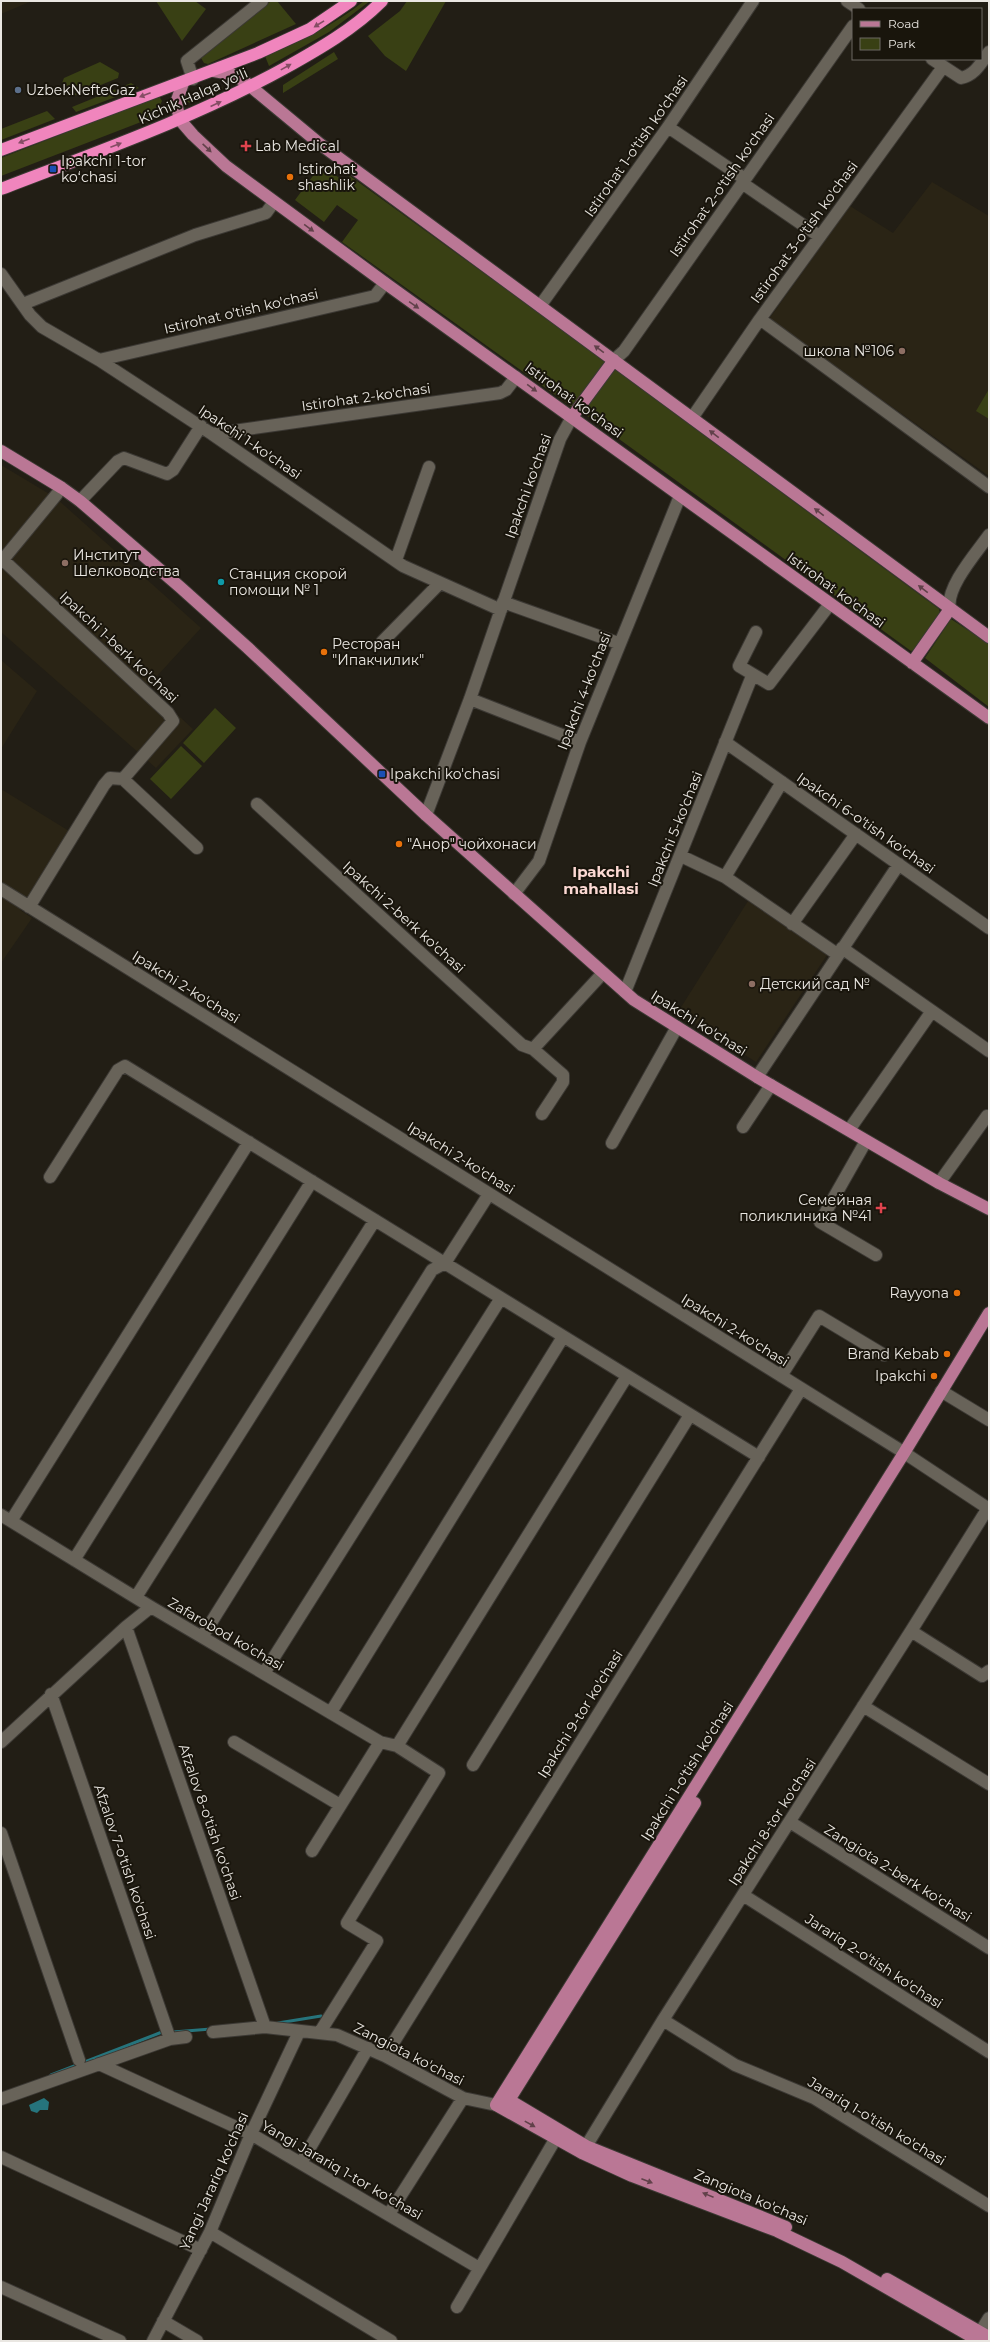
<svg xmlns="http://www.w3.org/2000/svg" width="990" height="2342" viewBox="0 0 990 2342" font-family="Montserrat,sans-serif">
	<style>
		.built { fill: #2a2415 }
		.green { fill: #394014 }
		.water { fill: #26747c }
		.lines { fill: none; stroke-linecap: round; stroke-linejoin: round }
		.stream { stroke: #26747c; stroke-width: 3 }
		.minor-casing { stroke: #3c3934; stroke-width: 14 }
		.major-casing { stroke: #3c3934; stroke-width: 14 }
		.highway-casing { stroke: #3c3934; stroke-width: 14 }
		.minor { stroke: #686359; stroke-width: 12 }
		.major { stroke: #ba7795; stroke-width: 12 }
		.highway { stroke: #f085bd; stroke-width: 12 }
		.oneway { fill: #844d64 }
		.oneway2 { fill: #61414a }
		.service-dot { fill: #5c6f8a; stroke: #19150c; stroke-width: 1.5 }
		.health-dot { fill: #e0444e; stroke: #19150c; stroke-width: 1.5 }
		.transit-dot { fill: #1a4fb4; stroke: #19150c; stroke-width: 1.5 }
		.food-dot { fill: #e8710a; stroke: #19150c; stroke-width: 1.5 }
		.education-dot { fill: #8d6e63; stroke: #19150c; stroke-width: 1.5 }
		.culture-dot { fill: #0f9aa8; stroke: #19150c; stroke-width: 1.5 }
		.labels { text-anchor: middle; dominant-baseline: central; stroke-width: 4; stroke-linejoin: round; paint-order: stroke }
		.poi-label { font-size: 14px; fill: #eae7e2; stroke: #19150c; text-anchor: start }
		.street-label { font-size: 14px; fill: #eae7e2; stroke: #19150c }
		.neighbourhood-label { font-size: 15px; font-weight: bold; fill: #fcd9d3; stroke: #19150c }
	</style>
	<rect width="100%" height="100%" fill="#221e15"/>
	<path class="built" d="M1 1H32L1 14Z
		M932 182 989 216V476L769 319 850 206 893 233Z
		M1 465 56 498 201 628 147 687 193 729 156 768 1 632Z
		M1 660 37 691 1 749Z
		M1 789 69 831 20 910 32 918 1 963Z
		M748 901 827 955 756 1062 678 1012Z"/>
	<path class="green" d="M156 1H195L206 9 182 41Z
		M271 1H277L296 24 208 64 204 63 201 58 203 54Z
		M364 1H370L329 32 269 66 265 56C300 42 334 25 364 1Z
		M407 1H446L406 71 385 56 368 36 400 11Z
		M334 52 338 59 283 93V85Z
		M100 62 119 73 118 78 71 97 66 94 62 83 64 78Z
		M131 83 139 88 76 112 72 107Z
		M215 84 223 88 190 103 186 101 187 95Z
		M159 96 162 101 154 117 1 176V158Z
		M47 111 55 119 1 140V129Z
		M321 165 345 182 350 176 605 361 606 363 572 407 342 242 358 220 337 205 324 222 295 200Z
		M613 370H616L939 609 940 614 915 650 911 651 586 415V408Z
		M989 389V419L976 411Z
		M951 619 989 644V707L925 658Z
		M215 708 236 728 204 763 183 743Z
		M181 746 202 766 171 799 150 779Z"/>
	<path class="water" d="M44 2098 49 2102 48 2110H40L37 2113 31 2111 29 2105Z"/>
	<g class="lines">
		<path class="stream" d="M278 2023 321 2016
			M173 2032 211 2029
			M51 2075 162 2032"/>
		<defs>
			<path id="minor" d="M847 1 859 9
				M932 59 961 78C975 75 981 63 989 52
				M193 79 187 61 262 1
				M668 127 745 179
				M742 183 819 236
				M1 274 30 315 42 327 99 360 212 434 403 566 501 610
				M23 304 195 235 266 213 274 202
				M540 306 668 127 753 1
				M760 319 989 487
				M99 360 375 296 385 283
				M614 360 624 351 853 26
				M692 418 760 319 943 67
				M212 434 500 393 506 390 516 377
				M80 501 118 461 124 458 167 474 173 470 201 426
				M3 560 168 713 173 721 123 779 110 778 104 785 29 907
				M396 560 429 467
				M1 562 57 494
				M503 602 618 643
				M950 609C945 588 977 552 989 535
				M756 632 739 666 769 684 830 604
				M382 642 439 584
				M470 699 580 742
				M725 742 989 928
				M123 779 197 848
				M257 804 522 1045 533 1049 563 1075V1082L542 1114
				M426 815 470 699 560 439 572 417
				M681 856 725 877 837 954
				M725 877 782 782
				M1 889 900 1450 989 1509
				M514 894 539 861 580 742 680 496
				M792 924 856 834
				M842 948 989 1051
				M625 992 752 676
				M533 1049 603 973
				M757 1077 899 864
				M743 1127 771 1085
				M849 1130 932 1011
				M866 1141 820 1222 876 1255
				M612 1143 677 1027
				M50 1177 118 1070 125 1066 759 1457
				M939 1183 987 1116
				M781 1376 819 1316 884 1355
				M941 1391 989 1420
				M1 1515 151 1607 380 1742 397 1746 439 1773 347 1923 377 1941 320 2032
				M11 1521 249 1142
				M74 1560 312 1181
				M136 1597 375 1220
				M126 1627 265 2027
				M911 1631 982 1676 989 1671
				M202 1637 432 1270 445 1263 489 1194
				M264 1673 501 1298
				M51 1694 170 2039
				M863 1706 989 1784
				M331 1712 563 1337
				M1 1742 126 1627 151 1607
				M234 1742 340 1805
				M397 1746 627 1376
				M473 1765 690 1415
				M790 1822 989 1948
				M1 1833 79 2060
				M312 1851 380 1742
				M743 1895 989 2052
				M663 2020 735 2065 814 2098 989 2206
				M213 2032 265 2027 337 2035 385 2056 463 2098 496 2105 506 2101
				M385 2056 801 1389
				M99 2064 251 2134 479 2268
				M1 2099 170 2039 186 2037
				M582 2153 663 2020 911 1631 988 1508
				M1 2157 201 2250
				M301 2163 368 2048
				M389 2214 463 2098
				M210 2232 391 2341
				M1 2287 120 2341
				M457 2307 556 2138
				M163 2321 197 2341
				M976 2339 989 2318
				M153 2341 210 2232 251 2134 299 2032"/>
			<path id="major" d="M214 71 231 74 244 81 320 144 989 637
				M183 83 176 103 180 120 193 135 226 166 385 283 989 718
				M572 417 614 360
				M1 451 62 488 80 501 180 587 248 648 426 815 634 1000 757 1077 939 1183 989 1209
				M912 663 950 609
				M695 1803 509 2100 586 2146 786 2227
				M887 2279 989 2337
				M979 2341 842 2262 777 2231 632 2176 582 2153 496 2105 904 1453 989 1313"/>
			<path id="highway" d="M1 150 258 53 310 29 351 1
				M1 189C97 152 194 118 285 68 319 49 354 29 382 1"/>
		</defs>
		<use href="#minor" class="minor-casing"/>
		<use href="#major" class="major-casing"/>
		<use href="#highway" class="highway-casing"/>
		<use href="#minor" class="minor"/>
		<use href="#major" class="major"/>
		<use href="#highway" class="highway"/>
	</g>
	<defs><path id="oneway-solid" d="M-6-.8H1V-3.2L6.5 0L1 3.2V.8H-6Z"/></defs>
	<g class="oneway">
		<use href="#oneway-solid" transform="translate(319 24) rotate(148)"/>
		<use href="#oneway-solid" transform="translate(286 67) rotate(-29)"/>
		<use href="#oneway-solid" transform="translate(145 95) rotate(159)"/>
		<use href="#oneway-solid" transform="translate(216 104) rotate(-25)"/>
		<use href="#oneway-solid" transform="translate(24 141) rotate(159)"/>
		<use href="#oneway-solid" transform="translate(116 145) rotate(-21)"/>
	</g>
	<g class="oneway2">
		<use href="#oneway-solid" transform="translate(207 148) rotate(43)"/>
		<use href="#oneway-solid" transform="translate(309 228) rotate(36)"/>
		<use href="#oneway-solid" transform="translate(414 305) rotate(35)"/>
		<use href="#oneway-solid" transform="translate(599 349) rotate(-144)"/>
		<use href="#oneway-solid" transform="translate(532 388) rotate(36)"/>
		<use href="#oneway-solid" transform="translate(714 434) rotate(-143)"/>
		<use href="#oneway-solid" transform="translate(819 512) rotate(-143)"/>
		<use href="#oneway-solid" transform="translate(923 589) rotate(-143)"/>
		<use href="#oneway-solid" transform="translate(530 2124) rotate(29)"/>
		<use href="#oneway-solid" transform="translate(647 2181) rotate(21)"/>
		<use href="#oneway-solid" transform="translate(708 2195) rotate(-158)"/>
	</g>
	<circle class="service-dot" cx="18" cy="90" r="4"/>
	<g class="health-dot">
		<path d="M244 140h4v4h4v4h-4v4h-4v-4h-4v-4h4z"/>
		<path d="M879 1202h4v4h4v4h-4v4h-4v-4h-4v-4h4z"/>
	</g>
	<g class="transit-dot">
		<rect x="49" y="165" width="8" height="8" rx="2"/>
		<rect x="378" y="770" width="8" height="8" rx="2"/>
	</g>
	<g class="food-dot">
		<circle cx="290" cy="177" r="4"/>
		<circle cx="324" cy="652" r="4"/>
		<circle cx="399" cy="844" r="4"/>
		<circle cx="957" cy="1293" r="4"/>
		<circle cx="947" cy="1354" r="4"/>
		<circle cx="934" cy="1376" r="4"/>
	</g>
	<g class="education-dot">
		<circle cx="902" cy="351" r="4"/>
		<circle cx="65" cy="563" r="4"/>
		<circle cx="752" cy="984" r="4"/>
	</g>
	<circle class="culture-dot" cx="221" cy="582" r="4"/>
	<g class="labels">
		<g class="poi-label">
			<text x="26" y="90">UzbekNefteGaz</text>
			<text x="255" y="146">Lab Medical</text>
			<text x="61" y="161">Ipakchi 1-tor<tspan x="61" dy="16">koʻchasi</tspan></text>
			<text x="298" y="169">Istirohat<tspan x="298" dy="16">shashlik</tspan></text>
			<text x="894" y="351" text-anchor="end">школа №106</text>
			<text x="73" y="555">Институт<tspan x="73" dy="16">Шелководства</tspan></text>
			<text x="229" y="574">Станция скорой<tspan x="229" dy="16">помощи № 1</tspan></text>
			<text x="332" y="644">Ресторан<tspan x="332" dy="16">"Ипакчилик"</tspan></text>
			<text x="390" y="774">Ipakchi ko'chasi</text>
			<text x="407" y="844">"Анор" чойхонаси</text>
			<text x="760" y="984">Детский сад №</text>
			<text x="872" y="1200" text-anchor="end">Семейная<tspan x="872" dy="16">поликлиника №41</tspan></text>
			<text x="949" y="1293" text-anchor="end">Rayyona</text>
			<text x="939" y="1354" text-anchor="end">Brand Kebab</text>
			<text x="926" y="1376" text-anchor="end">Ipakchi</text>
		</g>
		<g class="street-label">
			<text transform="translate(193 96) rotate(-24)">Kichik Halqa yo'li</text>
			<text transform="translate(636 146) rotate(-55)">Istirohat 1-o'tish ko'chasi</text>
			<text transform="translate(722 185) rotate(-55)">Istirohat 2-o'tish ko'chasi</text>
			<text transform="translate(804 232) rotate(-54)">Istirohat 3-o'tish ko'chasi</text>
			<text transform="translate(241 311) rotate(-13)">Istirohat o'tish ko'chasi</text>
			<text transform="translate(366 397) rotate(-8)">Istirohat 2-ko'chasi</text>
			<text transform="translate(574 400) rotate(36)">Istirohat ko'chasi</text>
			<text transform="translate(250 442) rotate(34)">Ipakchi 1-ko'chasi</text>
			<text transform="translate(528 486) rotate(-70)">Ipakchi ko'chasi</text>
			<text transform="translate(836 590) rotate(36)">Istirohat ko'chasi</text>
			<text transform="translate(119 647) rotate(43)">Ipakchi 1-berk ko'chasi</text>
			<text transform="translate(584 691) rotate(-69)">Ipakchi 4-ko'chasi</text>
			<text transform="translate(866 823) rotate(35)">Ipakchi 6-o'tish ko'chasi</text>
			<text transform="translate(675 829) rotate(-68)">Ipakchi 5-ko'chasi</text>
			<text transform="translate(404 917) rotate(42)">Ipakchi 2-berk ko'chasi</text>
			<text transform="translate(186 987) rotate(32)">Ipakchi 2-ko'chasi</text>
			<text transform="translate(699 1023) rotate(32)">Ipakchi ko'chasi</text>
			<text transform="translate(461 1158) rotate(32)">Ipakchi 2-ko'chasi</text>
			<text transform="translate(735 1330) rotate(32)">Ipakchi 2-ko'chasi</text>
			<text transform="translate(226 1634) rotate(30)">Zafarobod ko'chasi</text>
			<text transform="translate(580 1714) rotate(-58)">Ipakchi 9-tor ko'chasi</text>
			<text transform="translate(687 1771) rotate(-58)">Ipakchi 1-o'tish ko'chasi</text>
			<text transform="translate(210 1822) rotate(71)">Afzalov 8-o'tish ko'chasi</text>
			<text transform="translate(772 1822) rotate(-57)">Ipakchi 8-tor ko'chasi</text>
			<text transform="translate(125 1862) rotate(71)">Afzalov 7-o'tish ko'chasi</text>
			<text transform="translate(898 1873) rotate(32)">Zangiota 2-berk ko'chasi</text>
			<text transform="translate(874 1961) rotate(33)">Jarariq 2-o'tish ko'chasi</text>
			<text transform="translate(409 2054) rotate(27)">Zangiota ko'chasi</text>
			<text transform="translate(877 2121) rotate(31)">Jarariq 1-o'tish ko'chasi</text>
			<text transform="translate(342 2170) rotate(30)">Yangi Jarariq 1-tor ko'chasi</text>
			<text transform="translate(214 2181) rotate(-66)">Yangi Jarariq ko'chasi</text>
			<text transform="translate(751 2197) rotate(23)">Zangiota ko'chasi</text>
		</g>
		<g class="neighbourhood-label">
			<text x="601" y="871">Ipakchi<tspan x="601" dy="17">mahallasi</tspan></text>
		</g>
	</g>
	<rect width="990" height="2342" fill="none" stroke="#eae7e2" stroke-width="4"/>
	<rect x="852" y="8" width="130" height="52" fill="#19150c" stroke="#6d6962"/>
	<rect x="860" y="21" width="20" height="6" fill="#ba7795" stroke="#6d6962"/>
	<text x="888" y="28" font-size="12" fill="#eae7e2">Road</text>
	<rect x="860" y="38" width="20" height="12" fill="#394014" stroke="#6d6962"/>
	<text x="888" y="48" font-size="12" fill="#eae7e2">Park</text>
</svg>
